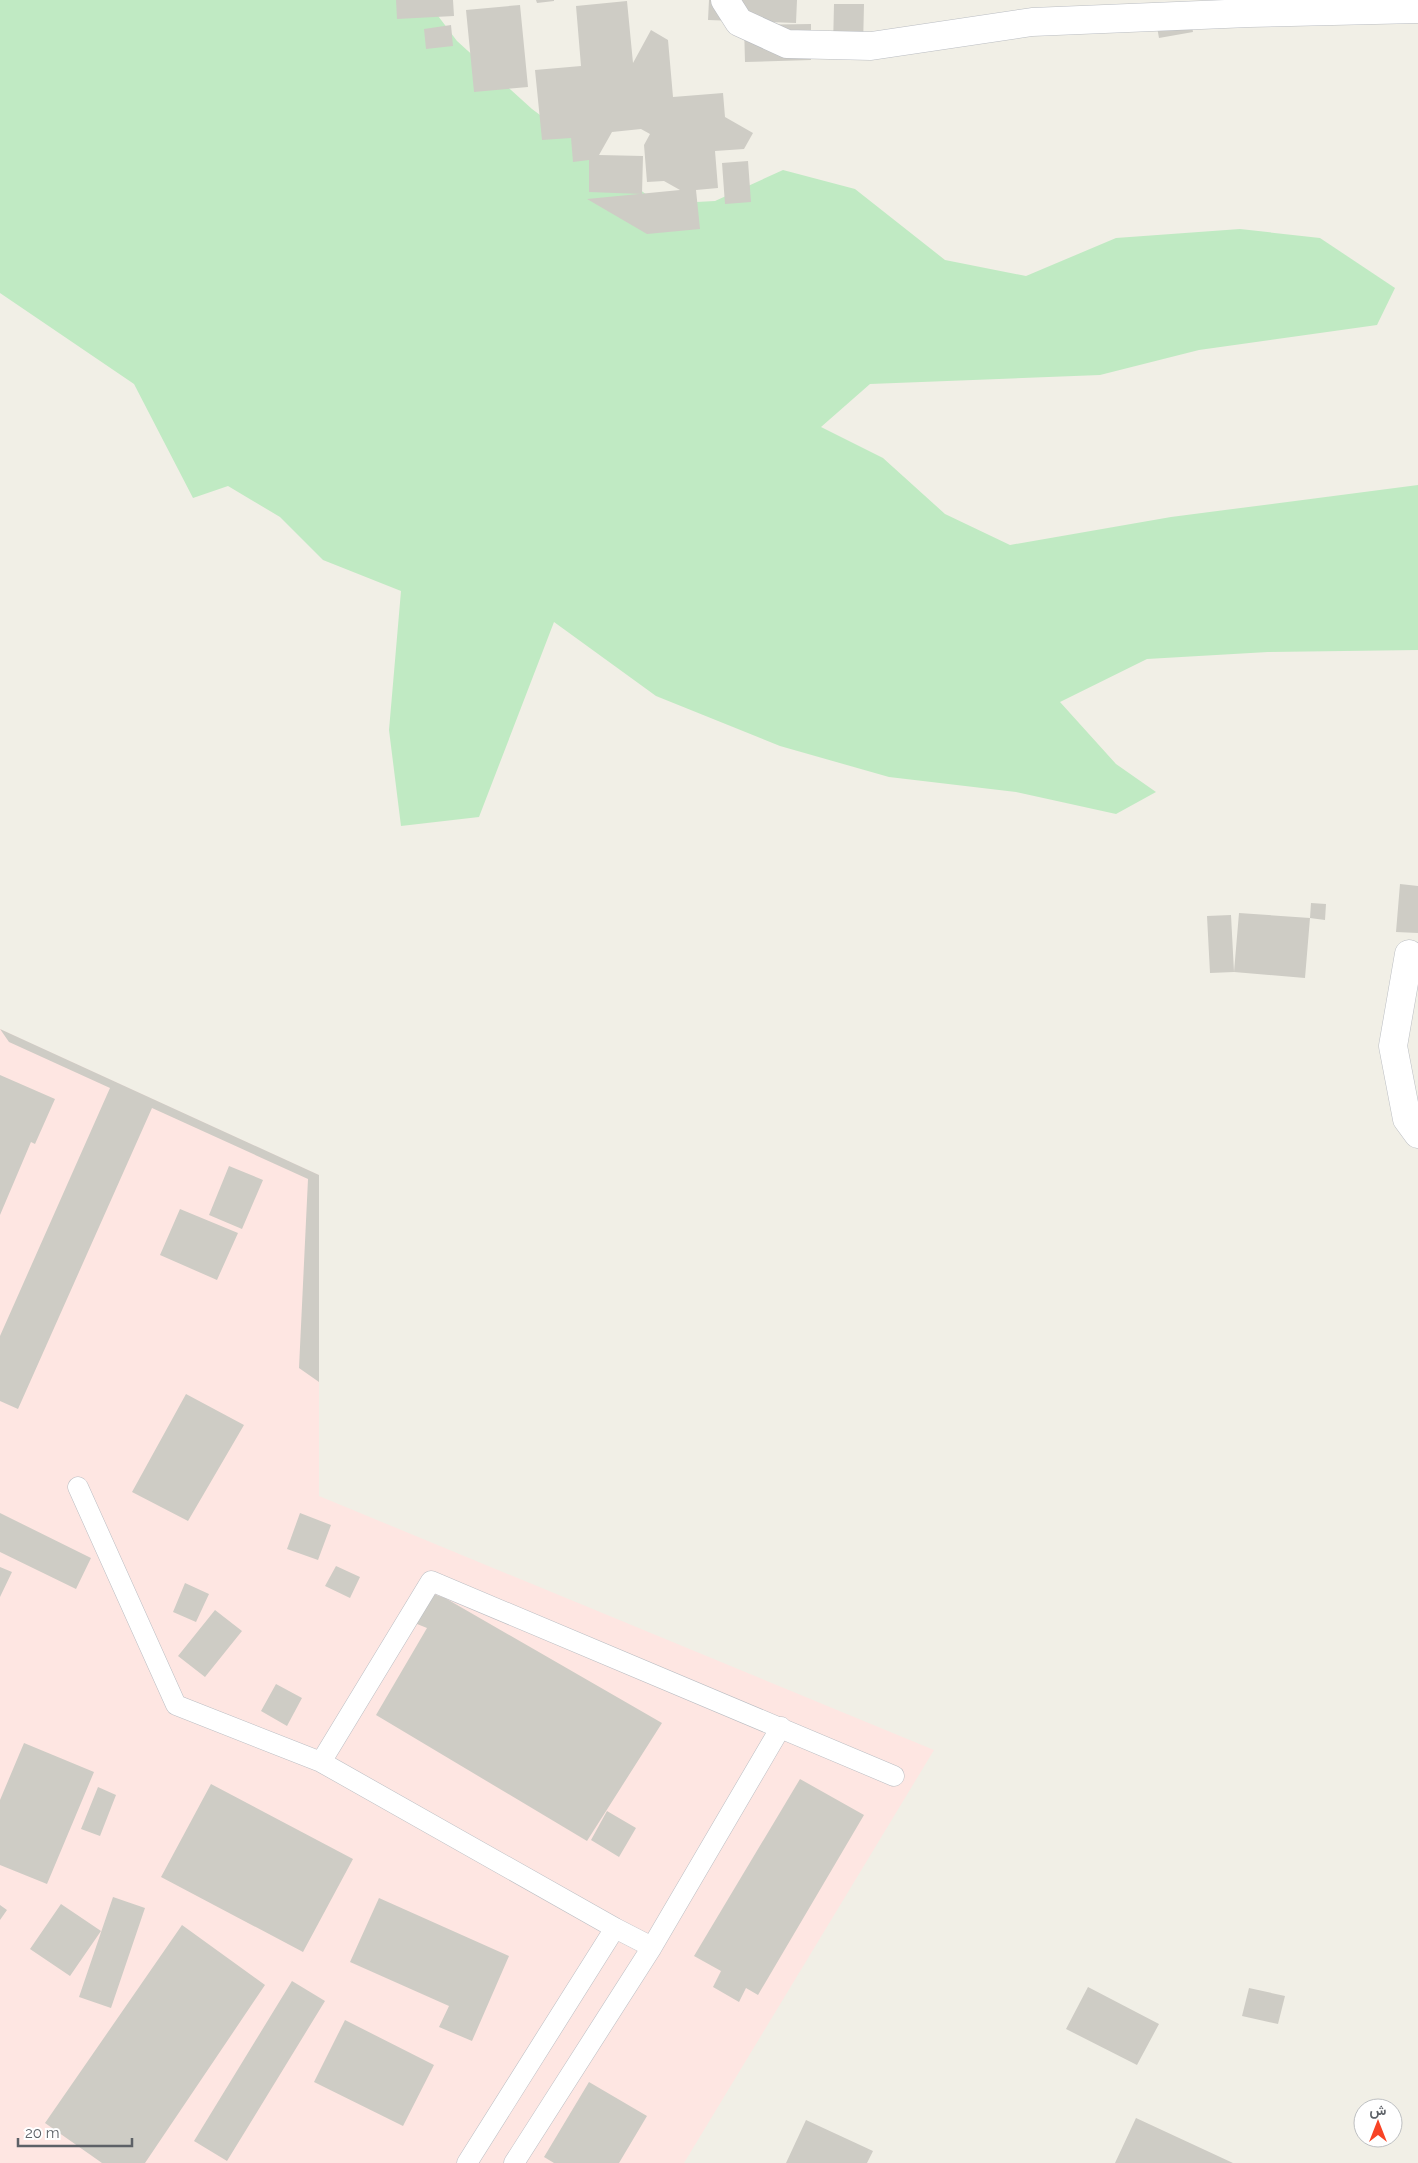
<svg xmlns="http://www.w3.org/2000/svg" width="1418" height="2163" viewBox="0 0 1418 2163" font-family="Raleway,Vazirmatn,sans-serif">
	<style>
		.medical { fill: #fee6e2 }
		.green { fill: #c0eac3 }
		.building { fill: #ceccc5 }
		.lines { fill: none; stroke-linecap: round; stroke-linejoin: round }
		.lane-casing { stroke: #babdc2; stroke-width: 21 }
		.street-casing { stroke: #babdc2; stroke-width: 29 }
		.lane { stroke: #fff; stroke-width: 20 }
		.street { stroke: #fff; stroke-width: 28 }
	</style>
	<rect width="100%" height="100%" fill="#f1efe6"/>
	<path class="medical" d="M0 1029 319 1175V1496L934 1750 684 2163H0Z"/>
	<path class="green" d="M0 0H426L457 41 532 109 659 204 715 201 783 170 855 189 945 260 1026 276 1116 238 1240 229 1320 238 1395 288 1377 325 1199 350 1100 375 870 384 821 427 883 458 945 514 1010 545 1171 517 1418 485V650L1268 652 1147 659 1060 702 1116 764 1156 792 1116 814 1016 792 889 777 780 746 656 696 554 622 479 817 401 826 389 730 401 591 323 560 280 517 228 486 193 498 134 384 0 293Z"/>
	<path class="building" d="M396 0H453L454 16 397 19Z
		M536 0H554V1L537 3Z
		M709 0H797L796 23 708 20Z
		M627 1 633 63 651 30 668 40 673 97 723 93 725 117 753 133 744 149 715 151 718 188 696 190 700 229 647 234 587 199 680 190 664 181 647 182 644 145 650 134 641 129 612 132 599 155 643 156 642 194 589 192V160L573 162 571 138 542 140 535 70 581 66 576 6Z
		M1188 3 1193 32 1159 38 1154 10Z
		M834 4H864L863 47H833Z
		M520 5 528 87 474 92 466 10Z
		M811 24V60L745 62 744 25Z
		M451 25 453 46 426 49 424 29Z
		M748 161 751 202 725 204 722 163Z
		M1400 884 1418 886V933L1396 932Z
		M1311 903 1326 904 1325 920 1310 918Z
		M1239 913 1310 918 1305 978 1234 972Z
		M1231 915 1234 972 1210 973 1207 916Z
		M0 1029 319 1175V1382L299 1368 308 1179 152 1108 18 1409 0 1401V1336L110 1088 9 1042Z
		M0 1075 55 1099 35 1144 31 1142 0 1215Z
		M229 1166 263 1180 242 1229 209 1215Z
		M180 1209 238 1233 217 1280 160 1255Z
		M186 1394 244 1425 188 1521 132 1492Z
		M0 1513 91 1558 76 1589 0 1552Z
		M300 1513 331 1525 318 1560 287 1549Z
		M336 1566 360 1577 350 1598 325 1586Z
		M0 1567 12 1572 0 1597Z
		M185 1583 209 1594 196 1622 173 1612Z
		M419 1589 445 1598 662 1723 587 1841 376 1715 427 1628 407 1620Z
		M215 1610 242 1631 205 1677 178 1656Z
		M276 1684 302 1698 287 1726 261 1711Z
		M24 1743 94 1772 47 1884 0 1865V1800Z
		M800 1779 864 1815 758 1995 746 1988 739 2002 713 1987 721 1971 694 1956Z
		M211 1784 353 1859 303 1952 161 1877Z
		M98 1787 116 1795 100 1836 81 1829Z
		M607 1811 636 1828 619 1857 591 1840Z
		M113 1897 145 1908 111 2008 79 1997Z
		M379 1898 509 1956 472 2041 439 2027 449 2006 350 1962Z
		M61 1904 101 1931 70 1976 30 1949Z
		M0 1905 7 1910 0 1920Z
		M182 1925 265 1985 145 2163H102L45 2123Z
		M292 1981 325 2001 227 2161 194 2141Z
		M1088 1987 1159 2024 1137 2065 1066 2029Z
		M1249 1988 1285 1996 1278 2024 1242 2016Z
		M345 2020 434 2065 403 2126 314 2082Z
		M589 2082 647 2116 619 2163H554L544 2157Z
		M1136 2118 1233 2163H1115Z
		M806 2120 873 2151 867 2163H786Z"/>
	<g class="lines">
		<defs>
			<path id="lane" d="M78 1487 176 1705 321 1762 615 1928 652 1947
				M321 1762 431 1581 894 1776
				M467 2163 615 1928
				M514 2163 652 1947 781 1727"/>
			<path id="street" d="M725 0 739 22 787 44 871 46 1032 22 1249 13 1418 9
				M1409 954 1393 1046 1407 1119 1418 1134"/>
		</defs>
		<use href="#lane" class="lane-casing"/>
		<use href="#street" class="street-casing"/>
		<use href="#lane" class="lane"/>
		<use href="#street" class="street"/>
	</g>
	<g transform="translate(1378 2123)"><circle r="24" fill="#ffffff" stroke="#bec0c2"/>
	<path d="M0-4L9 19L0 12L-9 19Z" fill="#f84325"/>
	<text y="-8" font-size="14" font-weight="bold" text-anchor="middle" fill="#5d6167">ش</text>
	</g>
	<path d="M18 2138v8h114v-8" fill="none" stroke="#5d6167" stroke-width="2.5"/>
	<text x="25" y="2138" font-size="15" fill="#5d6167" stroke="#ffffff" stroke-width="4" paint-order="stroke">20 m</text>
</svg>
